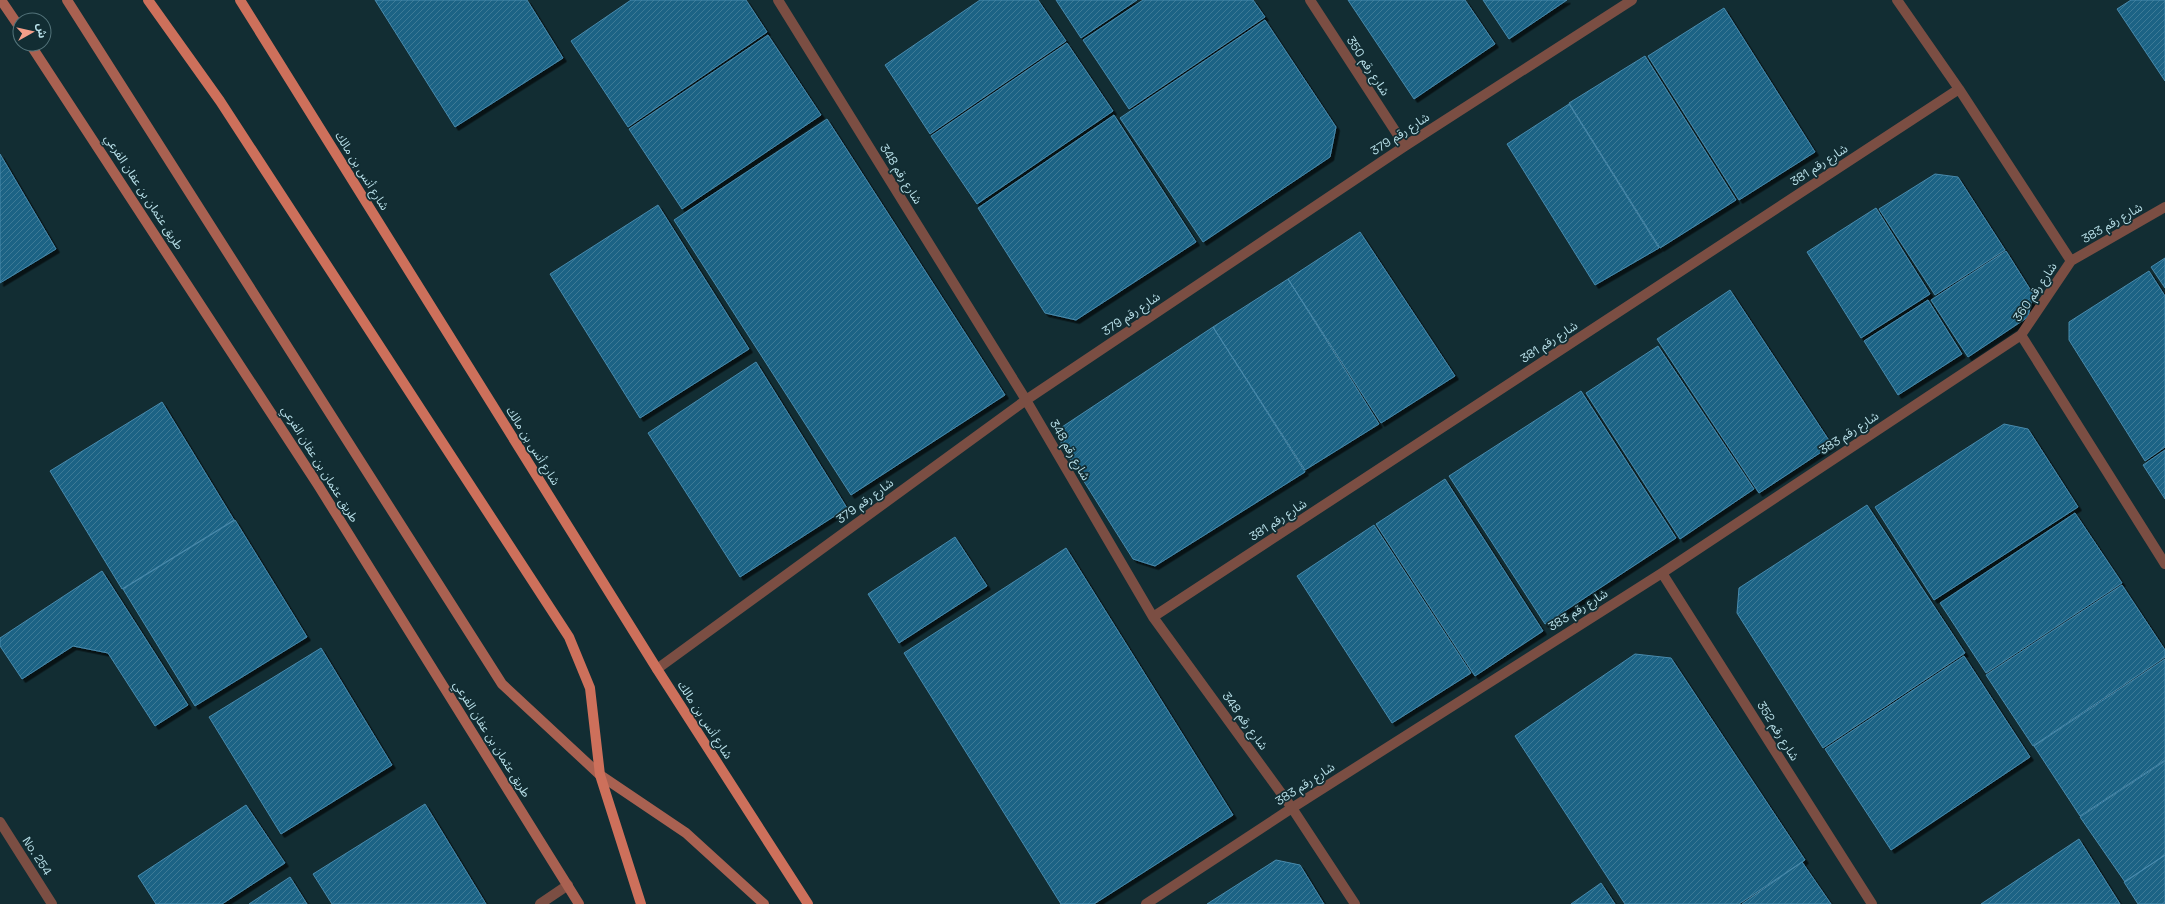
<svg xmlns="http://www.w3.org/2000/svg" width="2165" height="904" viewBox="0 0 2165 904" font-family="'Space Grotesk','Noto Sans Arabic',sans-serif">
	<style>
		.building { fill: url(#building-hatch); stroke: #488aad; filter: url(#shadow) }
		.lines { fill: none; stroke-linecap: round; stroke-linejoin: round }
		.street { stroke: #7b4e43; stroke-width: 10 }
		.secondary { stroke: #a96151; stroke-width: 10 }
		.primary { stroke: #cd705b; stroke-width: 10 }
		.labels { text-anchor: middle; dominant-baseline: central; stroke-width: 3.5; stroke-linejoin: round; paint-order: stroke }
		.street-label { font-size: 12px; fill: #b7dee7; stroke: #122d33 }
	</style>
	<defs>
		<pattern id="building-hatch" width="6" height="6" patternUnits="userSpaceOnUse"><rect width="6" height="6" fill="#1e6485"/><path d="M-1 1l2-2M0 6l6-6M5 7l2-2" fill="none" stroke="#3c7a96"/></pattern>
		<filter id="shadow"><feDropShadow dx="3.5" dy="3.5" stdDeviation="0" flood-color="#0009"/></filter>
	</defs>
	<rect width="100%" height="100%" fill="#122d33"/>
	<path class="building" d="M375 0H527L563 58 455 127Z
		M631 0H746L767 32 628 127 571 41Z
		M980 0H1038L1066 41 930 134 885 65Z
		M1056 0H1137L1081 38Z
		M1143 0H1253L1265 17 1129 109 1083 40Z
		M1348 0H1465L1495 44 1414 99Z
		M1483 0H1567L1509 39Z
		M2131 0H2165V81L2117 9Z
		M1724 8 1815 152 1739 200 1648 56Z
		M1265 20 1336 127 1330 157 1203 242 1120 118Z
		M768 35 821 115 682 209 629 129Z
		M1067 43 1113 111 977 204 931 136Z
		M1645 56 1736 200 1660 248 1569 103Z
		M1569 104 1659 248 1595 285 1507 144Z
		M1114 115 1196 242 1076 320 1045 313 978 208Z
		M827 119 1005 395 851 495 674 220Z
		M0 154 56 249 0 283Z
		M1935 174 1958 177 2005 250 1935 295 1879 209Z
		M658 205 749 349 640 418 550 274Z
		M1876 208 1930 294 1861 338 1807 252Z
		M1360 232 1455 376 1381 423 1288 279Z
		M2006 251 2033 294 2028 317 1968 357 1931 300Z
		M2165 258V288L2151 267Z
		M2149 271 2165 296V447L2145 461 2069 340V322Z
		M1288 279 1379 424 1305 470 1213 327Z
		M1730 290 1832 445 1759 493 1657 339Z
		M1928 300 1962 354 1898 395 1864 341Z
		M1213 327 1305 472 1155 566 1133 559 1061 445 1062 427Z
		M1658 346 1754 489 1680 539 1586 393Z
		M756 362 847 508 740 577 648 433Z
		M1581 391 1676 538 1545 624 1449 476Z
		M162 402 234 520 122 589 50 471Z
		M2004 424 2028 429 2078 507 1934 600 1875 507Z
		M2165 450V499L2143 465Z
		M1445 479 1543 631 1475 676 1376 524Z
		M1867 505 1965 653 1823 748 1737 613 1739 588Z
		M2075 513 2122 583 1986 673 1940 603Z
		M235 520 307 637 195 706 123 589Z
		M1374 525 1471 673 1392 723 1297 576Z
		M955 537 987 586 899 643 868 594Z
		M1066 548 1233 815 1094 904H1061L904 653Z
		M102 571 188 705 155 726 108 653 73 646 22 679 0 646V638Z
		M2122 585 2165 650V657L2033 746 1986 675Z
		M321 648 392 765 281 834 209 717Z
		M1635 654 1671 658 1805 860 1739 904H1625L1515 736Z
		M1964 656 2030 757 1891 850 1825 749Z
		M2165 659V760L2080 816 2034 746Z
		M2165 761V855L2125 882 2080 817Z
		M425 804 486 904H332L313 874Z
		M246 805 285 863 222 904H156L138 876Z
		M2079 839 2120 904H1981Z
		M2165 855V904H2138L2124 882Z
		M1276 860 1300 865 1324 904H1207Z
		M1802 862 1831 904H1742Z
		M290 877 307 904H249Z
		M1601 883 1615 904H1571Z"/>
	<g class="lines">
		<path class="street" d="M778 0 1026 400 1153 617 1292 808 1355 904
			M1310 0 1405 146
			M1897 0 1959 89 2071 261
			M2021 335 2165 564
			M1662 573 1872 904
			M1153 617 1959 89
			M657 669 1026 400 1405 146 1632 0
			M0 822 52 904
			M540 904 568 885
			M1146 904 1292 808 1662 573 2021 335 2071 261 2165 207"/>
		<path class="secondary" d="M1 0 20 28
			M67 0 502 684 600 775 686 833 764 904
			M30 44 318 485 579 904"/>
		<path class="primary" d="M148 0 220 101 569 637 590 688 600 775 641 904
			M240 0 657 669 808 904"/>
	</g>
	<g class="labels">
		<g class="street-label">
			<text transform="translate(1368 66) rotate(57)">شارع رقم 350</text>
			<text transform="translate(1400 134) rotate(-33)">شارع رقم 379</text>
			<text transform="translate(1819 165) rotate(-33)">شارع رقم 381</text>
			<text transform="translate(362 171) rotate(58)">شارع أنس بن مالك</text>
			<text transform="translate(901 174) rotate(58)">شارع رقم 348</text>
			<text transform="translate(144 192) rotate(57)">طريق عثمان بن عفان الفرعي</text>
			<text transform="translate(2112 223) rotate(-30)">شارع رقم 383</text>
			<text transform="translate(2035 292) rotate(-56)">شارع رقم 360</text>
			<text transform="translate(1131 314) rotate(-34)">شارع رقم 379</text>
			<text transform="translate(1549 342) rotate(-33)">شارع رقم 381</text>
			<text transform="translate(1849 433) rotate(-33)">شارع رقم 383</text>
			<text transform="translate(533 446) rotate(58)">شارع أنس بن مالك</text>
			<text transform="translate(1070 450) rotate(60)">شارع رقم 348</text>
			<text transform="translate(320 464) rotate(58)">طريق عثمان بن عفان الفرعي</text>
			<text transform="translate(865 501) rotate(-36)">شارع رقم 379</text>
			<text transform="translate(1278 520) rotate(-33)">شارع رقم 381</text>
			<text transform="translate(1578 610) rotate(-32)">شارع رقم 383</text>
			<text transform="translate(705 720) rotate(57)">شارع أنس بن مالك</text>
			<text transform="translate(1245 721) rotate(54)">شارع رقم 348</text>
			<text transform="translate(1778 731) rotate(58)">شارع رقم 352</text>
			<text transform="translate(492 739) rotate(58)">طريق عثمان بن عفان الفرعي</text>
			<text transform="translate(1305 784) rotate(-33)">شارع رقم 383</text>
			<text transform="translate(37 856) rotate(57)">No. 254</text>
		</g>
	</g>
	<g transform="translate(32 32) rotate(82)"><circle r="19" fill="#122d33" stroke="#54747b"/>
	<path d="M0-3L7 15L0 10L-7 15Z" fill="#f49e89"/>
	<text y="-6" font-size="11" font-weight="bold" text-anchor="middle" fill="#b7dee7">ش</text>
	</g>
</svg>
